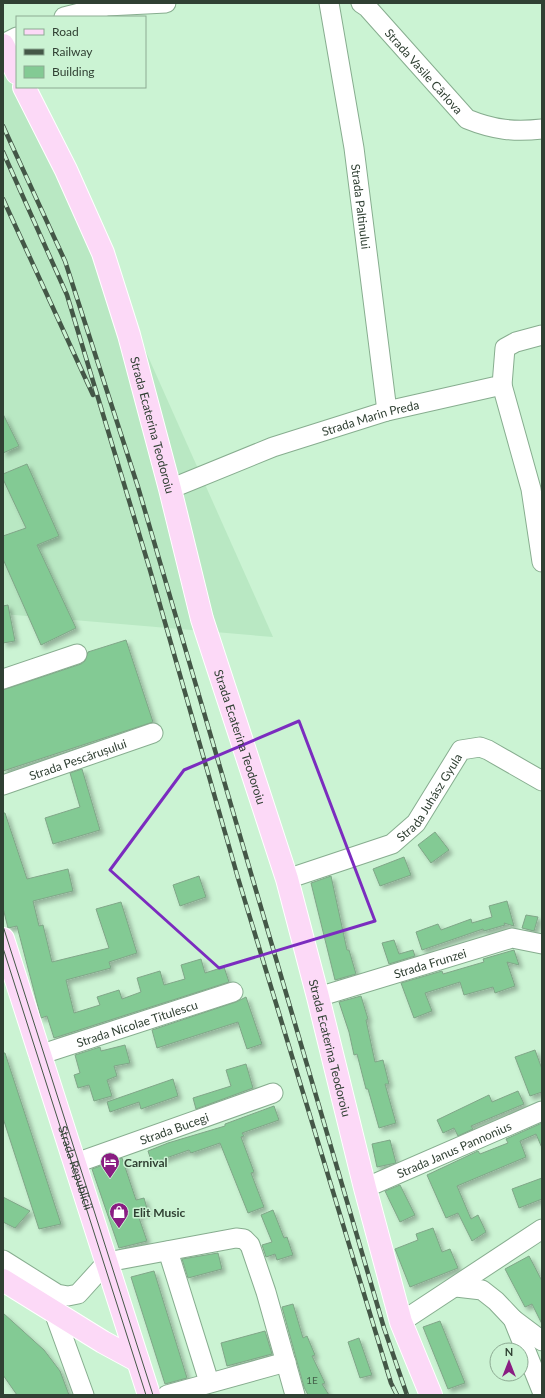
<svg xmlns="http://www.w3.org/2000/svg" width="545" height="1398" viewBox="0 0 545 1398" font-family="Lato,sans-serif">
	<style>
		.built { fill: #b9e8c3 }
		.building { fill: #83ca94; stroke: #80a688; filter: url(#shadow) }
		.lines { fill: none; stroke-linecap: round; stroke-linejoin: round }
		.minor-casing { stroke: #87ad8f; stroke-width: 21 }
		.major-casing { stroke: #fff; stroke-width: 24 }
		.minor { stroke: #fff; stroke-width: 19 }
		.major { stroke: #fcd9f7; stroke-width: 22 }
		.tram { stroke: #445747; stroke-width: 1 }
		.rail-casing { stroke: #445747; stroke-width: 4.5 }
		.rail { stroke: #cbf3d3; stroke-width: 3; stroke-dasharray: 9; stroke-linecap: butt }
		.marked { fill: none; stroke: #7b2cbf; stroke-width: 3; stroke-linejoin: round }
		.labels { text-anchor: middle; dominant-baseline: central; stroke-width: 3; stroke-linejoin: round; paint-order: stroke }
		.number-label { font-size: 10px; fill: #45624b }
		.street-label { font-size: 12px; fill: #304033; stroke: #cbf3d3 }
		.poi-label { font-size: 12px; font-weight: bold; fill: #304033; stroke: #cbf3d3; text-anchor: start }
	</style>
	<defs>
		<filter id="shadow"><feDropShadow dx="3.5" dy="3.5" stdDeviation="2" flood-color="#0004"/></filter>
	</defs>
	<rect width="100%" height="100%" fill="#cbf3d3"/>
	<path class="built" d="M3 32 28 87 273 637 3 614Z"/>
	<path class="building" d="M3 414 19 446 3 453Z
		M27 464 59 536 37 545 76 628 41 645 3 559V536L26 528 3 479V474Z
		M8 605 15 641 3 643V606Z
		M126 640 153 722 3 771V690L81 664 85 661 88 652Z
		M82 769 100 830 53 844 45 818 80 807 70 773Z
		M3 813H5L27 879 68 869 73 891 33 901 39 926 43 925 52 962 109 948 96 909 121 902 137 953 109 962 111 968 66 980 74 1013 100 1005 97 997 119 990 122 999 141 992 137 978 160 971 164 985 185 979 181 965 201 959 205 973 224 967 229 982 54 1038 47 1016 41 1018 17 926 8 928 3 908Z
		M435 832 449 850 431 863 418 845Z
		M404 857 411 875 380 886 373 869Z
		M199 876 206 897 180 906 173 885Z
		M331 876 347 950H349L356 974 335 980 311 883Z
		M507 901 514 926 504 923 505 925 484 931 483 929 422 950 416 932 438 924 441 930 471 919 472 923 492 917 489 906Z
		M526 915 538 917 534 931 522 928Z
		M394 940 399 954 413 950 415 956 389 964 382 943Z
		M514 950 519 965 507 962 515 986 495 993 493 987 464 995 460 982 425 993 432 1011 414 1018 401 983 442 971 443 974 484 962 483 959Z
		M361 996 368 1019 366 1020 375 1062 383 1060 389 1084H385L396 1123 379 1128 368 1089H366L357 1054 354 1055 349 1032 339 1002Z
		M246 997 262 1044 247 1049 238 1022 157 1048 152 1030 236 1002Z
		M125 1045 130 1063 114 1066 117 1076 107 1080 112 1096 94 1101 89 1085 78 1088 74 1075 80 1073 75 1055 100 1047 101 1051Z
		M535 1050 542 1069V1092L530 1096 515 1057Z
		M3 1053H5L61 1224 39 1229 3 1118Z
		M246 1064 253 1088 196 1109 193 1098 231 1086 226 1070Z
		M173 1079 178 1096 141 1109 139 1102 110 1112 107 1102Z
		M518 1091 524 1104 471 1126 473 1129 458 1136 454 1128 443 1133 437 1120 489 1095 492 1102Z
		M274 1106 279 1120 242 1133 244 1136 241 1137 254 1172 251 1173 264 1207 248 1213 220 1143 191 1153 189 1150 152 1163 148 1151 168 1143 225 1126V1124Z
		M542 1123V1148L536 1134 520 1141 526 1157 457 1186 471 1219 478 1215 486 1232 472 1241 458 1213 446 1218 427 1175 478 1151 480 1154 508 1143 506 1139Z
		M390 1140 396 1163 377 1167 372 1144Z
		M122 1158 136 1200 144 1198 148 1212 138 1215 147 1241 119 1248 92 1169Z
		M542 1178V1199L519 1208 512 1189Z
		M400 1185 415 1215 400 1222 385 1191Z
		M3 1197 30 1211 15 1228 3 1222Z
		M273 1210 284 1238 287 1237 293 1255 277 1260 275 1254 266 1257 262 1245 272 1242 261 1215Z
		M433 1228 442 1252 450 1249 458 1268 410 1287 395 1249 418 1240 416 1234Z
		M218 1253 222 1269 188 1278 182 1259Z
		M529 1256 542 1281V1324L532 1304 525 1307 505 1269Z
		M154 1271 187 1378 165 1384 131 1277Z
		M293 1304 303 1338 307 1336 315 1355 312 1356 325 1383 322 1384 329 1395H308L304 1387 282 1307Z
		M3 1313 44 1350 60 1371 69 1395H17L3 1375Z
		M440 1321 465 1383 448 1389 423 1327Z
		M265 1331 272 1354 227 1366 221 1343Z
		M359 1338 372 1375 360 1378 348 1342Z"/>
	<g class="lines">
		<defs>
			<g id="minor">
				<path id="s1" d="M329 3 354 148 387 411"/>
				<path id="s2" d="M361 3 367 7 467 119C494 130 514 132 542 129"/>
				<path d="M64 17 107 6 166 3"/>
				<path d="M3 44 17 37"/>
				<path d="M502 385 531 489 542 562"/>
				<path id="s3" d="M170 489 273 447 387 411 502 385 505 348 516 342 542 335"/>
				<path d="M3 679 77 654"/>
				<path id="s4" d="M3 785 153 733"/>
				<path id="s5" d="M287 879 392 844 416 823 461 750 480 747 488 750 542 781"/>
				<path id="s6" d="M318 997 512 938 542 944"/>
				<path id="s7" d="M39 1055 233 992"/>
				<path id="s8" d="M76 1163 273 1093"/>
				<path id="s9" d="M365 1188 542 1111"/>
				<path d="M168 1251 209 1382"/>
				<path d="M3 1260 57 1294 68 1296 78 1294 107 1262 236 1238 244 1239 250 1245 266 1292 295 1395"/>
				<path d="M456 1287 482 1290 496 1301 513 1319 542 1391"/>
				<path d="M51 1304 84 1395"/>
				<path d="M513 1319 542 1341"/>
				<path d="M401 1322 542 1229"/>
				<path d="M167 1395 286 1362"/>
			</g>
			<g id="major">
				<path d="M3 45 17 73"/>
				<path id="s10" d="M24 87 66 170 103 253 129 335 170 489 202 619 287 879 318 997 365 1188 401 1322 431 1395"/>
				<path id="s11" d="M3 939 149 1395"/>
				<path d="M3 1280 103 1342 138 1361"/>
			</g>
		</defs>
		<use href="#minor" class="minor-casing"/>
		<use href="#major" class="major-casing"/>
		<use href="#minor" class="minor"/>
		<use href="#major" class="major"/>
		<path class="tram" d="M3 926 153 1395
			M3 948 146 1395"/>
		<defs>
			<path id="rail" d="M3 126 65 261 138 487 384 1328 407 1395
				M3 152 67 295 150 570 238 878 391 1383 397 1395
				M3 199 93 395"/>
		</defs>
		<use href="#rail" class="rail-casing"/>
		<use href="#rail" class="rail"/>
	</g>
	<path class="marked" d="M299 721 375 921 219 968 110 870 184 770Z"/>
	<defs>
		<symbol id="hotel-pin" viewBox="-11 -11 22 30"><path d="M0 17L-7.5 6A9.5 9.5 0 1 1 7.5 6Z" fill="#891d82" stroke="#cbf3d3"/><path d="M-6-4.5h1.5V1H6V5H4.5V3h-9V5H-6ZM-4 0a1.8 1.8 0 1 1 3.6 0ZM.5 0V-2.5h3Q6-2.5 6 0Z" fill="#fff"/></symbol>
		<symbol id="shop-pin" viewBox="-11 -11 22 30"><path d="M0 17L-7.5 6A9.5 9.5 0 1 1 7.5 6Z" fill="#891d82" stroke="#cbf3d3"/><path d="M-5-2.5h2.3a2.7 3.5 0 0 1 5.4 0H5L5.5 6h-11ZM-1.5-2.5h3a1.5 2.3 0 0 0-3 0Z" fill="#fff"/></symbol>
	</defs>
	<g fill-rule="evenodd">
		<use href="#hotel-pin" x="99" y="1151" width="22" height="30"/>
		<use href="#shop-pin" x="108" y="1201" width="22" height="30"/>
	</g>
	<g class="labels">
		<g class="number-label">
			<text x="312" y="1380">1E</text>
		</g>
		<g class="street-label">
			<text stroke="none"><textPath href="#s2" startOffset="93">Strada Vasile Cârlova</textPath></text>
			<text stroke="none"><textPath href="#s1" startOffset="206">Strada Paltinului</textPath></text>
			<text stroke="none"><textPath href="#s3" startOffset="213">Strada Marin Preda</textPath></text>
			<text stroke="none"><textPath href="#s10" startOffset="363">Strada Ecaterina Teodoroiu</textPath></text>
			<text stroke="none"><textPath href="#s10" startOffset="687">Strada Ecaterina Teodoroiu</textPath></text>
			<text stroke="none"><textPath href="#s4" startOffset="79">Strada Pescărușului</textPath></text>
			<text stroke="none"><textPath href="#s5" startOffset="171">Strada Juhász Gyula</textPath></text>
			<text stroke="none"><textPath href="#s6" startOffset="117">Strada Frunzei</textPath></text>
			<text stroke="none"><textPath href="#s7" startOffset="103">Strada Nicolae Titulescu</textPath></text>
			<text stroke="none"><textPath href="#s10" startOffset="1011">Strada Ecaterina Teodoroiu</textPath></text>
			<text stroke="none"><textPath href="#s8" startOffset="104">Strada Bucegi</textPath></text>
			<text stroke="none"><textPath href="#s9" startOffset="97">Strada Janus Pannonius</textPath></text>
			<text stroke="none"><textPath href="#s11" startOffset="240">Strada Republicii</textPath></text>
		</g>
		<g class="poi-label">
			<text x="124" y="1162">Carnival</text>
			<text x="133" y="1212">Elit Music</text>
		</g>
	</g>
	<rect width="545" height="1398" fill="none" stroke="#304033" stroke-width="8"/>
	<rect x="16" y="16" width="130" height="72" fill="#cbf3d3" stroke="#8dab93"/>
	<rect x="24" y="29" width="20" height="6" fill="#fcd9f7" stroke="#8dab93"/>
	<text x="52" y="36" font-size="12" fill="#304033">Road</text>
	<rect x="24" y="49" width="20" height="6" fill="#445747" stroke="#8dab93"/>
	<text x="52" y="56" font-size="12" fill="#304033">Railway</text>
	<rect x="24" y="66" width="20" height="12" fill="#83ca94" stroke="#8dab93"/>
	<text x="52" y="76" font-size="12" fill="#304033">Building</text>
	<g transform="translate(509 1362)"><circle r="19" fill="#cbf3d3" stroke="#8dab93"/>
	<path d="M0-3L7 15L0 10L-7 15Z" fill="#891d82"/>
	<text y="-6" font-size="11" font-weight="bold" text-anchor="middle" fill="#304033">N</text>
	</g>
</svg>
